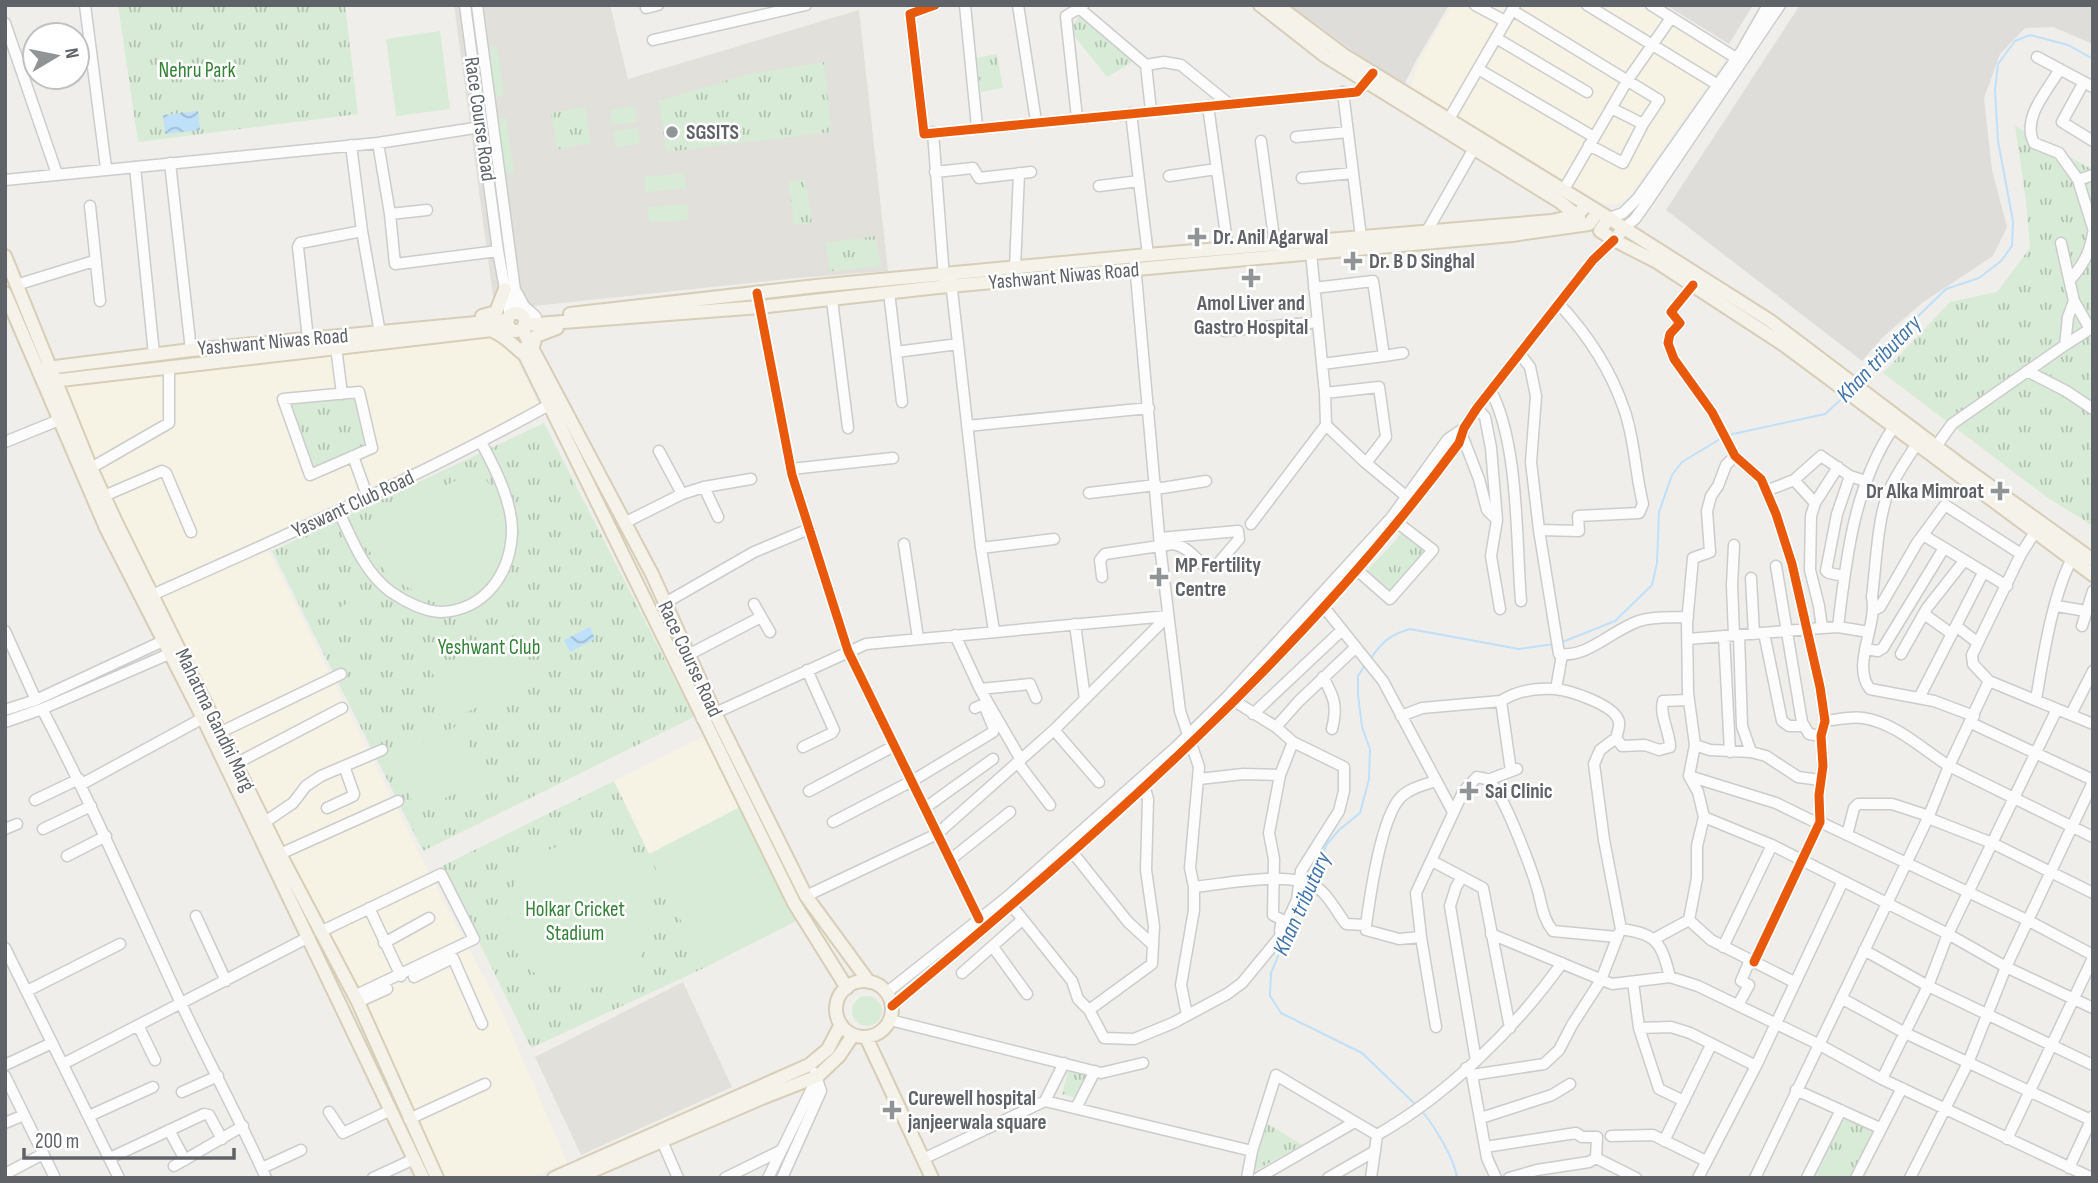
<svg xmlns="http://www.w3.org/2000/svg" width="2098" height="1183" viewBox="0 0 2098 1183" font-family="'Sofia Sans Condensed',sans-serif">
	<style>
		.commercial { fill: #f7f3e4 }
		.industrial { fill: #dfddda }
		.education { fill: #e2e0da }
		.grass { fill: url(#grass-tufts) }
		.garden { fill: #d8ebd6 }
		.water { fill: url(#water-waves) }
		.lines { fill: none; stroke-linecap: round; stroke-linejoin: round }
		.stream { stroke: #bfe0f9; stroke-width: 2 }
		.minor-casing { stroke: #cbcccc; stroke-width: 13 }
		.major-casing { stroke: #d7ceb8; stroke-width: 16 }
		.minor { stroke: #fdfcfc; stroke-width: 10 }
		.major { stroke: #f4f2e9; stroke-width: 12 }
		.cycleway-casing { stroke: #fff; stroke-width: 13 }
		.cycleway { stroke: #e8590c; stroke-width: 9 }
		.poi-dot { fill: #919496; stroke: #fff; stroke-width: 2.5 }
		.labels { text-anchor: middle; dominant-baseline: central; stroke-width: 5; stroke-linejoin: round; paint-order: stroke }
		.park-label { font-size: 21px; fill: #348238; stroke: #fff }
		.street-label { font-size: 21px; fill: #5f6368; stroke: #fff }
		.poi-label { font-size: 21px; font-weight: bold; fill: #5f6368; stroke: #fff; text-anchor: start }
		.water-label { font-size: 23px; font-style: italic; fill: #4174aa; stroke: #fff }
	</style>
	<defs>
		<pattern id="grass-tufts" width="24" height="20" patternUnits="userSpaceOnUse" patternTransform="scale(1.75)"><rect width="24" height="20" fill="#d8ebd6"/><path d="M3 7l-1-3M5 7V3M7 7l1-3M15 17l-1-3M17 17v-4M19 17l1-3" fill="none" stroke="#b2c2b1"/></pattern>
		<pattern id="water-waves" width="16" height="10" patternUnits="userSpaceOnUse" patternTransform="scale(1.75)"><rect width="16" height="10" fill="#bfe0f9"/><path d="M0 5q4-4 8 0t8 0" fill="none" stroke="#9eb9cd"/></pattern>
	</defs>
	<rect width="100%" height="100%" fill="#efeeea"/>
	<path class="commercial" d="M1453 5H1643L1727 57 1629 197 1617 204 1602 203 1411 87 1419 60Z
		M506 336 540 409 262 538 426 867 502 1012 567 1162 528 1178H440L121 535 60 382Z
		M707 735 742 806 649 854 614 781Z"/>
	<path class="industrial" d="M1290 5H1449L1416 61 1403 87Z
		M1666 5H1753L1729 44Z
		M1800 5H2093V44L2053 27 2025 28 2000 54 1984 98 1992 170 2007 227 1993 256 1922 303 1882 338 1862 361 1666 210Z"/>
	<path class="education" d="M454 5H610L628 79 859 10 888 271 797 278 515 308 502 306 493 296Z
		M683 982 732 1087 581 1155 535 1057Z"/>
	<path class="grass" d="M118 5H345L358 114 138 142Z
		M1082 14 1134 61 1107 77 1075 37 1073 24Z
		M997 54 1003 88 981 92 976 58Z
		M824 62 831 132 666 152 659 101 745 75Z
		M585 107 591 143 557 149 551 113Z
		M2015 126 2093 170V526L2048 498 1883 373 1950 302 1997 292 2030 248 2026 201Z
		M805 180 812 223 794 225 789 181Z
		M875 236 881 266 830 271 826 243Z
		M359 392 372 448 310 475 283 399Z
		M544 423 694 717 423 851 272 551Z
		M1404 531 1430 549 1391 599 1364 574Z
		M614 781 704 968 531 1048 442 866Z
		M1069 1067 1090 1077 1082 1100 1062 1094Z
		M1846 1114 1877 1130 1855 1178H1815Z
		M1258 1118 1302 1145 1251 1173Z"/>
	<path class="garden" d="M440 31 450 109 396 116 386 39Z
		M497 46 504 96 486 97 480 49Z
		M635 106 637 122 612 125 610 110Z
		M506 118 514 172 496 174 489 119Z
		M638 128 640 144 616 147 613 131Z
		M684 173 686 188 646 192 644 177Z
		M687 204 688 220 649 222 648 207Z
		M480 469C554 583 413 655 357 528Z
		M366 593 375 611 346 626 337 609Z
		M509 636 531 682 454 718 432 672Z
		M459 725 484 780 417 811 391 758Z
		M742 806 798 920 704 968 649 854Z
		M507 916a73 73 0 1 1 146 0a73 73 0 1 1-146 0Z
		M852 1011a15 15 0 1 1 30 0a15 15 0 1 1-30 0Z"/>
	<path class="water" d="M198 111 200 130 165 134 163 115Z
		M590 627 595 639 570 652 564 640Z"/>
	<g class="lines">
		<path class="stream" d="M1858 380 1878 355 1946 289 1979 278 2001 261 2012 246 2013 221 1998 141 1995 90 1998 64 2015 41 2030 35 2068 45 2093 59
			M1728 435 1825 414 1846 395
			M1560 643 1615 621 1652 585 1657 563 1659 512 1672 475 1682 462 1720 439
			M1371 658C1382 642 1391 634 1410 629L1519 649 1555 644
			M1310 881 1327 844 1339 830 1360 813 1369 779 1370 749 1362 727 1358 695V676L1365 665
			M1302 901 1308 886
			M1298 909 1271 973 1270 996 1281 1013 1362 1053 1416 1105
			M1422 1111C1434 1126 1455 1159 1457 1178"/>
		<defs>
			<path id="minor" d="M85 5 106 168
				M465 5 498 251 510 316
				M477 5 518 313
				M935 5 910 14 924 134 1357 92 1369 79
				M965 5 977 127
				M1018 5 1036 121
				M1475 5 1505 21
				M1587 5 1718 85
				M1651 5 1736 58
				M646 8 658 5
				M1079 8 1146 65 1151 111
				M1512 10 1659 100 1643 124 1623 163 1589 145
				M5 23 57 174
				M1496 38 1587 92
				M653 40 806 5
				M2037 57 2093 87
				M1146 65 1164 62 1181 65 1229 104
				M1478 69 1594 137
				M2060 69C2048 90 2021 118 2034 143L2059 153 2079 181
				M2084 82 2062 122 2093 141
				M1343 92 1361 237
				M1208 106 1228 249
				M1611 108 1643 124
				M1131 113 1139 181
				M1077 118 1066 16 1083 6
				M1449 119 1515 5
				M933 132 944 278
				M1296 137 1348 132
				M1261 141 1275 245
				M378 143 390 214 395 264 498 251
				M351 145 362 231 380 333
				M170 163 191 350
				M135 167 154 354
				M935 172 973 168 979 178 1031 172
				M2093 175 2081 179 2079 183 2093 228
				M1169 176 1216 169
				M1302 178 1353 173
				M5 180 378 143 481 127
				M1099 186 1139 181 1148 255
				M1563 191 1627 81 1671 18
				M90 206 100 301
				M390 214 427 210
				M1609 218 1623 213 1638 198 1741 52 1768 5
				M1624 228 1635 219 1647 202 1780 5
				M1427 236V231L1476 145
				M2061 243 2074 301 2090 329
				M1311 253 1325 393 1326 425 1366 463 1407 497
				M1135 264 1160 546 1180 711 1199 767 1190 868 1194 887V910L1181 985 1187 1015
				M1015 268 1019 173
				M2070 280C2083 265 2090 253 2093 233
				M951 281 981 548 994 631
				M16 285 94 261
				M1693 285 1671 312 1680 323 1670 334 1668 343 1674 359 1712 412 1735 456 1761 479 1776 514 1792 564 1820 687 1825 721 1821 736 1823 766 1819 795 1820 822 1754 962
				M1314 288 1373 281 1384 356 1322 364
				M889 292 902 402
				M517 293 524 306 536 317
				M757 293 792 475 848 651 979 919
				M832 300 848 428
				M1224 331 1318 322
				M308 339 298 247 300 243 362 231
				M2065 345 2093 327
				M336 347 342 394
				M896 352 958 344
				M1520 354 1530 367 1536 396 1531 462 1539 530 1559 654C1588 658 1612 630 1639 621 1654 616 1672 618 1688 617
				M1384 356 1403 353
				M2027 371 2066 391 2093 409
				M1491 391C1519 444 1516 540 1521 601
				M359 392 372 448 310 475 283 399Z
				M1325 393 1379 387 1386 437 1366 463
				M1477 408 1485 417 1491 448 1497 520 1491 556 1500 609
				M967 426 1149 408
				M1462 435 1479 479 1487 510 1497 520
				M5 442 59 420
				M1916 445C1906 461 1895 476 1888 493 1877 522 1876 566 1872 597 1878 625 1851 665 1870 689L1934 701 1974 716
				M1937 445 1952 424 2065 345 2068 317 2074 301
				M353 456 368 498
				M91 468 169 423V367
				M791 469 893 458
				M1794 480 1815 503
				M704 487 718 517
				M1156 489 1206 481
				M1766 491 1794 480 1821 456 1850 476 1865 481
				M1089 493 1156 485
				M682 494 704 487 751 479
				M104 496 162 471 166 473 191 532
				M339 512C352 540 365 573 391 592 404 601 425 612 441 612 485 610 510 574 512 533 513 503 495 468 481 442
				M624 523 682 494 659 451
				M1251 524 1326 425
				M1539 530 1579 531 1578 516 1639 513 1643 504C1635 473 1635 439 1624 409 1610 368 1588 335 1559 304
				M1923 535 2007 586
				M904 544 918 638
				M981 548 1054 539
				M2021 554 2035 532
				M1776 566 1802 722 1809 734 1821 736
				M1357 570 1390 599 1433 550 1394 520
				M1844 576 1829 573 1826 571 1837 514 1850 476
				M1102 577 1100 560 1105 554 1173 544C1186 546 1195 557 1204 566H1216L1239 539 1238 531 1160 538
				M1751 578 1754 634
				M152 595C287 535 420 476 549 405
				M1319 601 1383 681 1453 812
				M665 603 754 552 809 529
				M754 604 770 632
				M2057 606 2086 611
				M1874 610 1880 607 1917 543 1945 505 2021 554 1972 655 1973 664 1989 681 2093 724
				M1924 614 1952 634
				M1075 624 1085 699
				M1956 626 1978 643
				M2082 626 2093 591
				M1838 627C1846 559 1854 486 1893 428
				M1822 628 1819 606 1810 570 1811 516 1815 503 1838 467
				M5 631 36 700
				M1764 633 1782 721 1789 726H1803
				M955 635 980 689 1021 760
				M1734 635 1732 585 1734 545
				M1739 635 1742 726 1751 752
				M1724 636 1730 752
				M1688 639 1822 628 1838 627 1869 632
				M1865 649 1878 651 1883 648 1944 548
				M1901 654 1927 608 1964 561
				M688 655 761 617
				M1323 677C1334 697 1338 706 1332 729
				M980 689 1030 684 1036 698
				M1556 689 1562 655
				M1919 698 1983 573
				M2036 700C2043 657 2053 591 2074 555
				M1501 701 1511 771
				M42 709C92 804 134 902 179 999 207 1060 239 1117 266 1178
				M5 710 36 700 163 641
				M1253 714 1342 630
				M2071 714 2093 671
				M1401 716 1422 708 1501 701C1516 691 1536 688 1554 689 1569 690 1616 705 1619 722 1620 727 1617 734 1616 738L1622 746 1645 745 1659 750 1670 747C1670 732 1659 715 1663 701L1688 700
				M702 719 866 644 1168 616
				M1825 721C1837 720 1851 716 1863 718 1896 723 1922 749 1949 766L2093 837
				M5 722 42 709 169 654
				M1971 723 2093 780
				M1276 727 1299 701 1356 647
				M1054 730 1168 616
				M221 732 341 674
				M1616 738 1600 750 1594 764 1604 840 1621 929C1657 934 1661 942 1670 977
				M1695 745 1710 750 1751 752 1766 756 1798 777 1820 780
				M803 747 832 733 834 730 807 670
				M237 763 342 708
				M1018 763 1050 805
				M1689 776 1776 803 1819 824
				M1199 779 1243 774 1280 775
				M1488 780 1517 769
				M82 784 203 718
				M809 791 894 746
				M35 800 79 779
				M327 808 353 796 354 794 344 766
				M925 808 993 759
				M1704 817 1772 845 1948 934 2006 967 2093 1008
				M1928 818 1992 843 2093 893
				M265 822 293 803 306 786 321 776 382 750
				M833 822 912 781 993 732 994 729 985 707 982 705 975 708
				M1820 822 2027 920 2093 955
				M5 829 17 824
				M43 829 91 806
				M1847 835 1854 808 1858 804H1892L1929 816
				M1073 853 1128 922 1152 944
				M280 854 398 801
				M67 856 106 836
				M950 860 1010 812
				M1432 861 1483 888 1510 1028
				M1462 877 1456 887 1450 906 1476 1061
				M1194 887C1227 884 1292 869 1319 889 1329 896 1338 914 1346 924L1366 925V930L1399 939 1421 937
				M806 896 937 834 1054 730 1099 782
				M1008 901 1072 981 1078 999 1089 1010 1104 1038 1134 1039 1173 1023 1227 994 1242 983 1279 938 1284 928 1297 900 1301 871 1339 811 1344 791V767L1293 742 1276 727 1231 699
				M369 908 401 976
				M196 916 226 981
				M1689 920 1697 878V846L1704 817 1698 792 1689 776 1695 745 1688 693 1687 623 1693 558 1710 552 1707 511 1711 496 1718 486 1726 465 1735 456
				M1689 920 1711 940 1794 982
				M1366 925C1370 896 1381 817 1401 797 1410 788 1424 785 1436 781
				M1280 931 1282 920 1273 915 1274 859 1269 833 1280 775 1293 742
				M320 932 441 874 474 939 354 996
				M1491 934 1612 984 1670 977 1698 986 1818 1044 1882 1079 2092 1178
				M1654 939 1689 920
				M384 943 429 918
				M993 947 1027 994
				M1723 947 1772 845
				M5 948 119 1178
				M1864 950 1928 986 2093 1065
				M962 973 1022 920
				M414 977 453 958 482 1024
				M1633 982 1639 1028 1659 1089 1684 1101
				M27 991 120 944
				M886 993 1006 898 1176 747 1228 696 1391 518 1448 439 1464 428
				M1841 998 1905 1033 2093 1121
				M358 1002 387 989
				M1738 1005 1749 985 1741 981 1750 960
				M892 1006C1097 835 1300 659 1459 443L1464 428 1477 408 1593 260 1614 240
				M1089 1010 1152 964 1154 926 1146 870 1148 799 1144 785
				M890 1020 1101 1073 1143 1063
				M138 1025 155 1060
				M1436 1027 1421 937 1416 893 1463 792 1477 777C1481 778 1485 778 1488 780 1503 791 1532 870 1538 891 1542 906 1543 919 1553 931L1617 937
				M1639 1028 1671 1027 1690 1033 1756 1066
				M63 1064 309 937
				M5 1065 52 1043
				M1466 1068 1472 1075 1544 1064 1559 1050 1572 1025 1601 980 1619 933
				M1472 1075 1487 1158 1496 1178
				M5 1076 55 1178
				M1882 1079 1928 986 1948 934 2057 709
				M1796 1090 1880 1128
				M182 1092 218 1076
				M1045 1101 1064 1063
				M1076 1108 1095 1071
				M329 1112 343 1133 391 1110
				M89 1116 153 1087
				M1481 1118 1552 1095 1570 1084
				M409 1119 485 1084
				M5 1123 24 1115
				M169 1130 185 1160
				M1377 1135C1447 1095 1515 1029 1562 963
				M1611 1136 1653 1135 1706 1161
				M2007 1139 2093 958
				M662 1141 678 1178
				M1664 1141 1711 1045
				M1485 1147 1576 1133 1582 1137H1597L1596 1158
				M110 1158 204 1114 209 1115 222 1139
				M1596 1158 1636 1178
				M923 1159 1045 1101 1252 1151
				M174 1166 243 1126
				M262 1168 301 1150
				M2069 1168 2093 1116
				M5 1174 43 1154
				M373 1178 414 1159
				M725 1178 780 1151
				M768 1178 818 1076
				M782 1178 821 1091 815 1073
				M1247 1178 1252 1151 1276 1075 1377 1135
				M1258 1178 1353 1123
				M1328 1178 1375 1151
				M1371 1178 1377 1135
				M1509 1178 1537 1170 1589 1162 1596 1158
				M1698 1178 1756 1066 1843 881
				M1755 1178 1928 818 1949 766 1989 681
				M1807 1178 1841 1110
				M1856 1178 1902 1088
				M1910 1178 1968 1063 2006 967 2093 782"/>
			<path id="major" d="M1260 5 1325 56 1560 202 1579 217
				M1277 5 1344 55 1609 218 1624 228 1614 240 1600 231 1609 218
				M1624 228 1769 320 1958 463 2093 560
				M1614 240 1657 262 1784 345 2093 575
				M5 256 91 468 117 524 280 854 358 1002 437 1178
				M5 293 106 528 203 718 423 1178
				M507 322a9 9 0 1 1 18 0a9 9 0 1 1-18 0Z
				M570 314 816 286 1148 255 1552 221 1577 215 1587 205
				M482 316 496 312 505 289
				M524 325 760 307 938 287 1512 235 1589 224 1598 212
				M522 329 652 574 715 713 806 896 869 982
				M493 331C510 339 512 346 525 355
				M522 349 794 903 847 988
				M532 350 536 336 557 328
				M47 368 191 350 508 320
				M52 381 510 328
				M836 1009a28 28 0 1 1 56 0a28 28 0 1 1-56 0Z
				M866 1037 932 1178
				M554 1178 809 1065 828 1049 841 1024
				M576 1178 762 1098 818 1076 839 1056 853 1035"/>
		</defs>
		<use href="#minor" class="minor-casing"/>
		<use href="#major" class="major-casing"/>
		<use href="#minor" class="minor"/>
		<use href="#major" class="major"/>
		<defs>
			<path id="cycleway" d="M935 5 910 14 924 134 1357 92 1373 73
				M1693 285 1671 312 1680 323 1670 334 1668 343 1674 359 1712 412 1735 456 1761 479 1776 514 1792 564 1820 687 1825 721 1821 736 1823 766 1819 795 1820 822 1754 962
				M757 293 792 475 848 651 979 919
				M892 1006C1097 835 1300 659 1459 443L1464 428 1477 408 1593 260 1614 240"/>
		</defs>
		<use href="#cycleway" class="cycleway-casing"/>
		<use href="#cycleway" class="cycleway"/>
	</g>
	<g class="poi-dot">
		<circle cx="672" cy="132" r="7"/>
		<path d="M1193.5 226.5h7v7h7v7h-7v7h-7v-7h-7v-7h7z"/>
		<path d="M1349.5 250.5h7v7h7v7h-7v7h-7v-7h-7v-7h7z"/>
		<path d="M1247.5 267.5h7v7h7v7h-7v7h-7v-7h-7v-7h7z"/>
		<path d="M1996.5 480.5h7v7h7v7h-7v7h-7v-7h-7v-7h7z"/>
		<path d="M1155.5 566.5h7v7h7v7h-7v7h-7v-7h-7v-7h7z"/>
		<path d="M1465.5 780.5h7v7h7v7h-7v7h-7v-7h-7v-7h7z"/>
		<path d="M888.5 1099.5h7v7h7v7h-7v7h-7v-7h-7v-7h7z"/>
	</g>
	<g class="labels">
		<g class="park-label">
			<text x="197" y="70">Nehru Park</text>
			<text x="489" y="647">Yeshwant Club</text>
			<text x="575" y="909">Holkar Cricket<tspan x="575" dy="24">Stadium</tspan></text>
		</g>
		<g class="street-label">
			<text transform="translate(480 119) rotate(82)">Race Course Road</text>
			<text transform="translate(1064 276) rotate(-5)">Yashwant Niwas Road</text>
			<text transform="translate(273 342) rotate(-5)">Yashwant Niwas Road</text>
			<text transform="translate(353 504) rotate(-25)">Yaswant Club Road</text>
			<text transform="translate(690 659) rotate(65)">Race Course Road</text>
			<text transform="translate(215 720) rotate(64)">Mahatma Gandhi Marg</text>
		</g>
		<g class="poi-label">
			<text x="686" y="132">SGSITS</text>
			<text x="1213" y="237">Dr. Anil Agarwal</text>
			<text x="1369" y="261">Dr. B D Singhal</text>
			<text x="1251" y="303" text-anchor="middle">Amol Liver and<tspan x="1251" dy="24">Gastro Hospital</tspan></text>
			<text x="1984" y="491" text-anchor="end">Dr Alka Mimroat</text>
			<text x="1175" y="565">MP Fertility<tspan x="1175" dy="24">Centre</tspan></text>
			<text x="1485" y="791">Sai Clinic</text>
			<text x="908" y="1098">Curewell hospital<tspan x="908" dy="24">janjeerwala square</tspan></text>
		</g>
		<g class="water-label">
			<text transform="translate(1879 359) rotate(-46)">Khan tributary</text>
			<text transform="translate(1302 904) rotate(-66)">Khan tributary</text>
		</g>
	</g>
	<rect width="2098" height="1183" fill="none" stroke="#5f6368" stroke-width="14"/>
	<g transform="translate(56 56) rotate(80)"><circle r="33" fill="#ffffff" stroke="#bfc1c3" stroke-width="2"/>
	<path d="M0-5L12 26L0 18L-12 26Z" fill="#919496"/>
	<text y="-10" font-size="19" font-weight="bold" text-anchor="middle" fill="#5f6368">N</text>
	</g>
	<path d="M24 1148v10h210v-10" fill="none" stroke="#5f6368" stroke-width="3.5"/>
	<text x="35" y="1148" font-size="21" fill="#5f6368" stroke="#ffffff" stroke-width="5" paint-order="stroke">200 m</text>
</svg>
